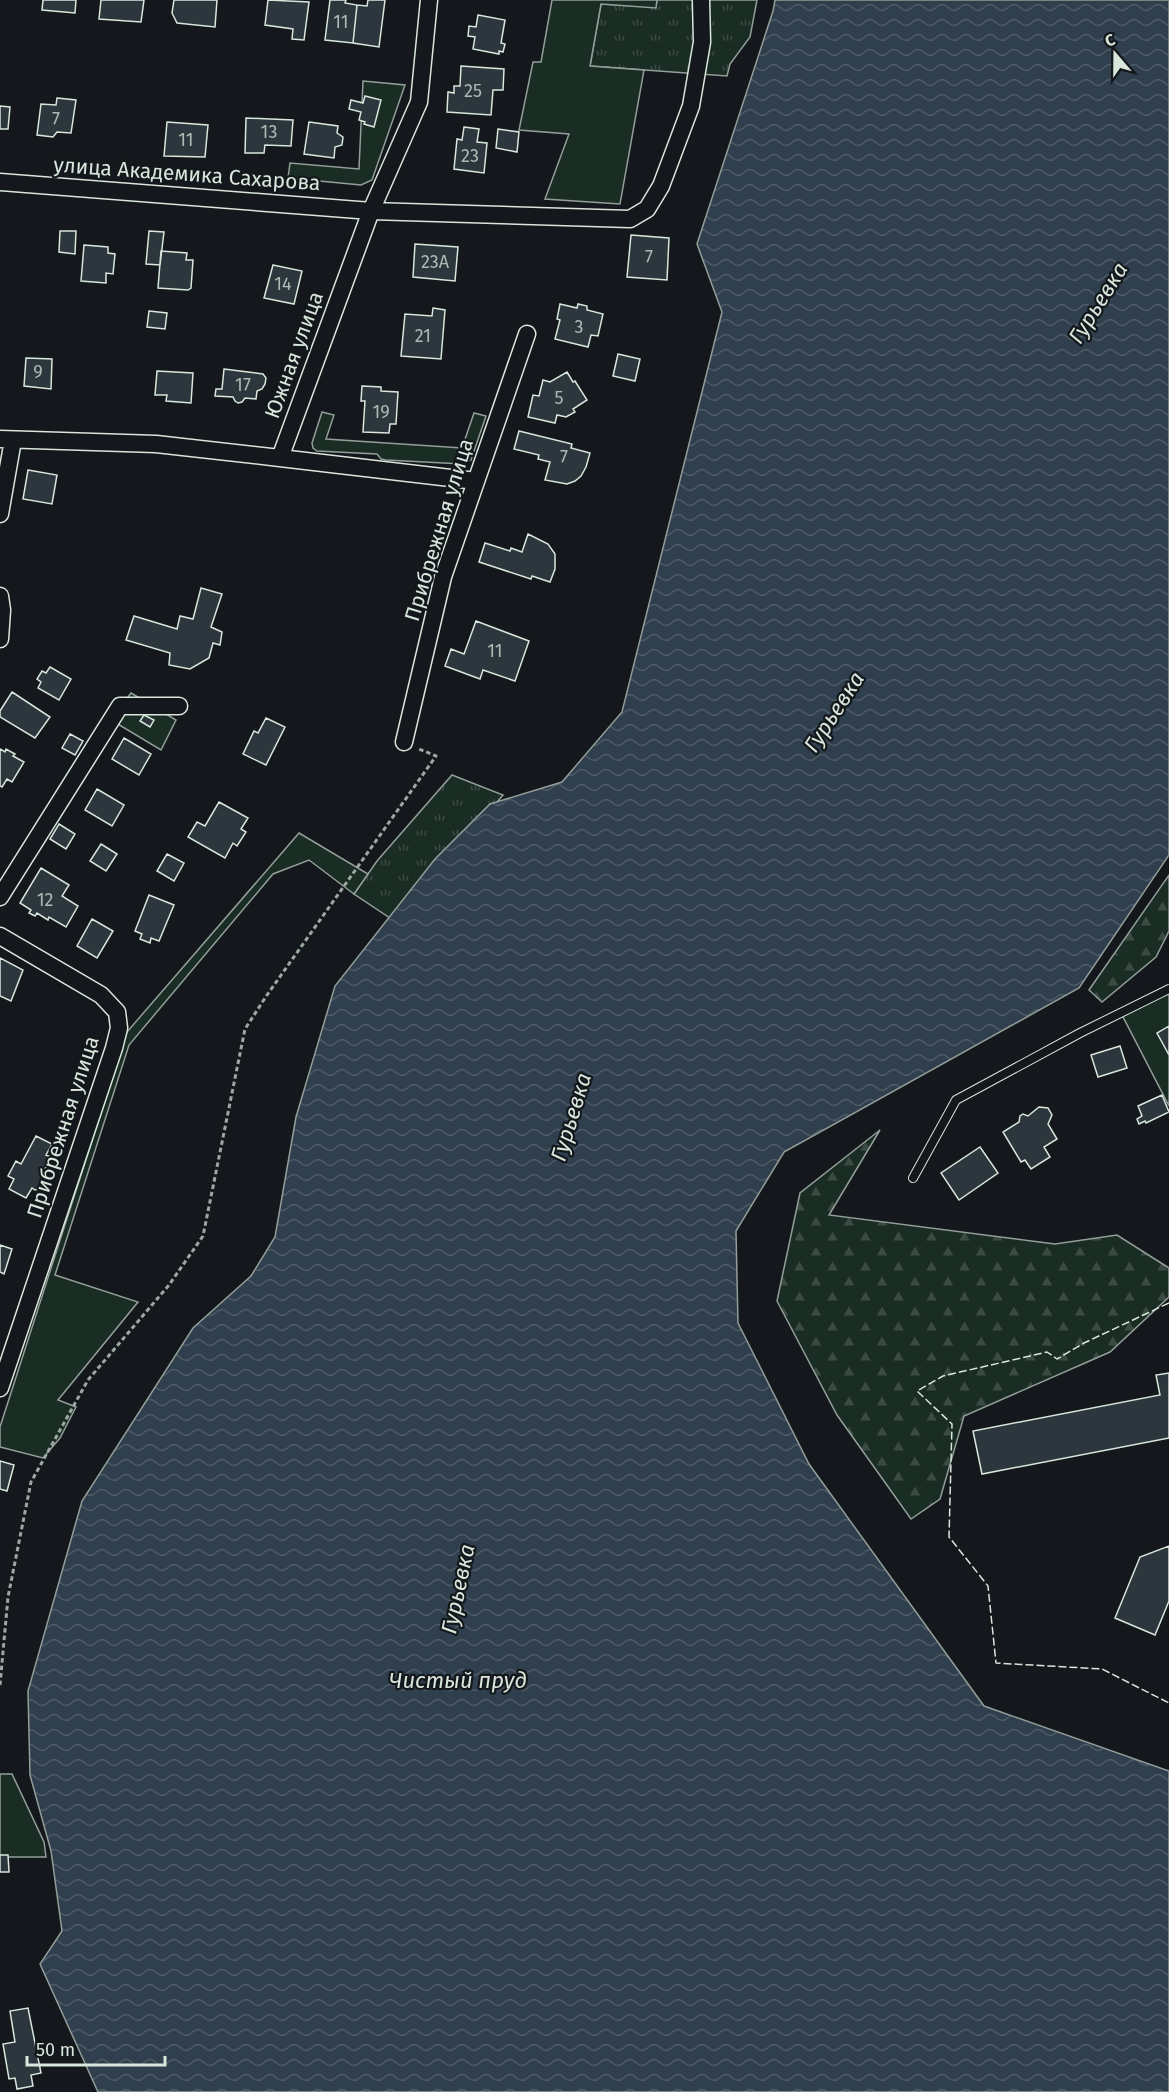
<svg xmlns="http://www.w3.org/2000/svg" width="1169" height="2092" viewBox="0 0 1169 2092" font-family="'Fira Sans',sans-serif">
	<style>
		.grass { fill: url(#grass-tufts); stroke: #939e99; stroke-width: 1.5 }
		.forest { fill: url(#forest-firs); stroke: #939e99; stroke-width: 1.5 }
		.garden { fill: #1a2d24; stroke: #939e99; stroke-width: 1.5 }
		.water { fill: url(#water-waves); stroke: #939e99; stroke-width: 1.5 }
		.building { fill: #2c363c; stroke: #d8e6dc; stroke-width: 1.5 }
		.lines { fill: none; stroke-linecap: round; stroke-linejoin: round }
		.service-casing { stroke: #d8e6dc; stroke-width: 10 }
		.minor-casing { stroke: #d8e6dc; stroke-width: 19 }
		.path { stroke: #9da8a2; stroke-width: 3; stroke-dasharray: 4.5 3; stroke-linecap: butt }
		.service { stroke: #14181c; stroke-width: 8 }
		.minor { stroke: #14181c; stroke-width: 16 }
		.fence { stroke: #d8e6dc; stroke-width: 1.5; stroke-dasharray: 8 3; stroke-linecap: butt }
		.labels { text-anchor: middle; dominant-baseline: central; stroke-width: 4.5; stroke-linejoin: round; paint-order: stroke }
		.number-label { font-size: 18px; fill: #adbab4 }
		.street-label { font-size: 21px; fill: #d8e6dc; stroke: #14181c }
		.water-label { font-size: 22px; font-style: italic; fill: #d8e6dc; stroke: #14181c }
	</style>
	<defs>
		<pattern id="grass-tufts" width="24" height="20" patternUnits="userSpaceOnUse" patternTransform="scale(1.5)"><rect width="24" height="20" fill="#1a2d24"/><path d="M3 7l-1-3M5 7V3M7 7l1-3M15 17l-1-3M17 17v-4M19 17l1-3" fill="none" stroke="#3b4b43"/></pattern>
		<pattern id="forest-firs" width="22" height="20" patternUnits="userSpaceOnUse" patternTransform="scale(1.5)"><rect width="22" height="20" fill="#1a2d24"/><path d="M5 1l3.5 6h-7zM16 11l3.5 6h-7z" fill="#3b4b43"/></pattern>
		<pattern id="water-waves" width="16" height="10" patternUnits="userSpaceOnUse" patternTransform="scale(1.5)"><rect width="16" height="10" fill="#2f3f4d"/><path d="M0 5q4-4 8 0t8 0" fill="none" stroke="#4c5b66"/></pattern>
	</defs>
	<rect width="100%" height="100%" fill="#14181c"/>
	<path class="grass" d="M657 0H757L750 37 730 64 727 76 590 66 601 4 656 7Z
		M452 775 503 795 440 868 399 924 354 894 377 861Z"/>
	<path class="forest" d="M1169 875V931L1156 957 1102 1002 1089 990Z
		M880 1130 829 1215 1055 1244 1117 1235 1169 1268V1297L1110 1352 964 1416 940 1499 911 1519 837 1415 777 1301 800 1193Z"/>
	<path class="garden" d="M552 0H657L656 8 601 4 590 66 644 70 620 204 545 199 569 134 519 130 533 62H541Z
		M363 81 405 85 372 180 361 185 288 178 290 163 359 169Z
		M322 412 334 415 326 439 462 448 474 413 486 416 471 460 463 464 386 460 381 459 377 454 317 451 313 448 312 443Z
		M131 693 176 720 161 750 111 720Z
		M299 833 368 874 354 894 309 860 273 874 129 1045 55 1275 138 1302 58 1400 76 1407 60 1438 43 1458 0 1447V1427L127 1032Z
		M1169 993V1106L1122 1015Z
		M0 1774H12L44 1842 46 1857H0Z"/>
	<path class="water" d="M775 0H1169V855L1079 988 784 1152 736 1231 738 1323 809 1464 984 1706 1169 1771V2092H98L40 1964 62 1931 51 1851 30 1775 28 1691 82 1501 193 1328 251 1276 275 1237 296 1117 335 986 435 859 490 804 562 782 622 712 722 312 697 244 773 11Z"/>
	<path class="building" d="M43 0H76L75 13 42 10Z
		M101 0H144L141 22 99 19Z
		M174 0H217L215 27 177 23 172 13Z
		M268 0 309 2 304 40 292 39 293 29 265 25Z
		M330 0H346L345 3 357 5 353 43 325 40Z
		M368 0H385L379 47 353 43 357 5 367 6Z
		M478 15 505 20 501 43 505 44 503 52 499 51V54L473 49 475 37 468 36 469 26 476 27Z
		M461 66 504 69 503 90H493L491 115 447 112 448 92 454 93V86H460Z
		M365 96 381 100 374 127 364 124 365 122 359 120 361 112 349 109 351 100 363 103Z
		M57 98 76 100 71 133 57 132 53 137 37 135 41 104 56 105Z
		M0 106 10 107 8 129H0Z
		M246 118 293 120 291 146 265 145 264 153H245Z
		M167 122 208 125 205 157 164 156Z
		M309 122 338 126 337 133 343 137 342 145 335 147 334 158 304 154Z
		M464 127 479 129 477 142 487 143 484 173 454 169 457 139 462 140Z
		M498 129 519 132 517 152 496 148Z
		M60 231H76L75 254 59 252Z
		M149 231 164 232 160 265 146 264Z
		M631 235 669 238 667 280 627 277Z
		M415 244 458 247 455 281 413 277Z
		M84 245 108 247V253L115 254 113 274 106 273V283L81 281Z
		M161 251 187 253 186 260H193L191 288 188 290 158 288Z
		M273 265 302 271 294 304 264 298Z
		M560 304 577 308 578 304 587 306V310L603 314 598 336 591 335 588 347 555 339 560 320 557 319Z
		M433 308 445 310 441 359 401 356 405 314 432 316Z
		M149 311 167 313 165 329 147 327Z
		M618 354 640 359 635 381 613 376Z
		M26 358 52 359 51 389 24 386Z
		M224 369 263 374 266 378 265 384 262 389 257 391 256 399 245 398 242 402 238 403 235 401 233 397 215 396 216 389H222Z
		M157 371 193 373 191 403 166 401 167 395H155Z
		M567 372 573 382 575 381 587 400 573 409 575 412 566 417 557 415 555 423 528 417 533 395 539 396 543 380 550 382Z
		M362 386 381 387V391L398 392 396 424H390L389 433 363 432 365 401H361Z
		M519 431 572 444 571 448 590 453 586 467 581 476 575 481 567 484 545 480 550 462 538 459 539 455 514 449Z
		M28 470 57 475 52 504 23 499Z
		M528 534 548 544 555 554V569L550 582 532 576 531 579 479 562 485 543 510 551 511 548 522 552Z
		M201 588 222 594 211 627 222 632 220 645 213 643 209 658 190 669 169 665 170 653 126 640 134 616 177 629 180 616 193 619Z
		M476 621 529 641 515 681 483 670 480 679 445 666 451 649 464 654Z
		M50 667 71 679 59 700 38 688 41 682 37 679 42 671 46 673Z
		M12 692 50 717 35 738 0 717V711Z
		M144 715 154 720 150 727 140 721Z
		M266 718 285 727 266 765 243 754 254 731 258 733Z
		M70 734 83 741 75 755 62 748Z
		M124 738 151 754 139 775 112 759Z
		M0 749 5 752 6 749 15 754 13 756 24 762 12 782 7 779 2 787 0 786Z
		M97 789 124 805 112 826 85 810Z
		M219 802 248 818 241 829 246 832 237 846 233 843 225 858 188 837 197 822 205 826Z
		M59 824 75 834 66 849 50 839Z
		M101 844 117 854 106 871 90 861Z
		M167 854 184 863 174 881 157 871Z
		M41 868 69 885 62 896 78 906 66 927 49 917 48 920 37 913 35 916 29 913 31 910 20 903Z
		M149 895 174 905 159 941 151 938 150 943 140 939 142 934 135 931Z
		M92 919 113 931 97 958 77 946Z
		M0 958 23 970 11 1001 0 996Z
		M1169 1026V1055L1157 1033Z
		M1120 1046 1127 1068 1098 1077 1091 1055Z
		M1162 1095 1169 1112 1146 1123 1145 1121 1139 1124 1137 1119 1142 1116 1138 1106Z
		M1039 1107 1048 1108 1052 1115 1048 1124 1057 1139 1044 1147 1050 1157 1031 1169 1025 1160 1021 1162 1003 1132 1019 1122 1020 1116 1023 1114 1028 1116Z
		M36 1136 52 1144 46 1155 51 1157 42 1175 44 1179 39 1189 35 1190 32 1188 26 1198 9 1189 14 1179 8 1176 16 1161 21 1164Z
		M980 1147 998 1173 959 1200 941 1173Z
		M0 1245 12 1249 4 1274 0 1272Z
		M1169 1373V1438L982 1474 973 1431 1160 1395 1156 1375Z
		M0 1461 14 1465 7 1491 0 1489Z
		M1169 1546V1601L1155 1635 1115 1618 1140 1557Z
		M0 1855H8L9 1872H0Z
		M28 2008 41 2073 31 2075 33 2086 17 2089 15 2078 9 2079 3 2044 15 2042 10 2011Z"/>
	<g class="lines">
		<defs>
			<path id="service" d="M913 1178 956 1100 1080 1033 1169 989"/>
			<path id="minor" d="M0 182 371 211 630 219 647 209 661 186 691 106 702 42 701 0
				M0 439 156 444 280 458 371 211 419 102 429 0
				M280 458 476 481
				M0 514 13 440
				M0 596 2 610 0 639
				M404 742 443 577 527 334
				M0 897 120 706H179
				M0 936 101 995 117 1012 119 1028 114 1048 0 1388"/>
		</defs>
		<use href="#service" class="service-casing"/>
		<use href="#minor" class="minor-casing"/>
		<path class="path" d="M0 1685 8 1597 31 1482 88 1380 169 1285 203 1236 245 1029 267 995 436 756 419 749"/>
		<use href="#service" class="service"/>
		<use href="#minor" class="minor"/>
		<path class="fence" d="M1169 1303 1084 1343 1057 1359 1047 1352 943 1376 917 1391 952 1424 949 1537 988 1586 996 1663 1102 1669 1169 1703"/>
	</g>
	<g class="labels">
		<g class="number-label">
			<text x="341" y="22">11</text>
			<text x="473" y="91">25</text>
			<text x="56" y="119">7</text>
			<text x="269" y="132">13</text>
			<text x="186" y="140">11</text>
			<text x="470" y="156">23</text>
			<text x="649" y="257">7</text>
			<text x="435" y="262">23А</text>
			<text x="283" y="284">14</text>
			<text x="579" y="327">3</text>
			<text x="423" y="336">21</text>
			<text x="38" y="372">9</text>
			<text x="243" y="385">17</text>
			<text x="559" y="398">5</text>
			<text x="381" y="412">19</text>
			<text x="564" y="457">7</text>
			<text x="495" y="651">11</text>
			<text x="45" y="900">12</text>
		</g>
		<g class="street-label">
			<text transform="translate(187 174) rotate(4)">улица Академика Сахарова</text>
			<text transform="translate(294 355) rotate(-70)">Южная улица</text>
			<text transform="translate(439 530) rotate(-73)">Прибрежная улица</text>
			<text transform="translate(63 1127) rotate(-72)">Прибрежная улица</text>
		</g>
		<g class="water-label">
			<text transform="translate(1098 303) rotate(-58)">Гурьевка</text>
			<text transform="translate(834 712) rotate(-57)">Гурьевка</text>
			<text transform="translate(571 1117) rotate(-73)">Гурьевка</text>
			<text transform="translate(458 1589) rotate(-78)">Гурьевка</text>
			<text x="458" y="1680">Чистый пруд</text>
		</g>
	</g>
	<g transform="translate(1115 54) rotate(340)" stroke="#14181c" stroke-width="4.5" paint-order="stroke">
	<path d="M0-4.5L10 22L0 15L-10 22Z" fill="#d8e6dc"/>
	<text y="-9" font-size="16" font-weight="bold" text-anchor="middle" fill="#d8e6dc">С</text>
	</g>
	<path d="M27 2056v9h138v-9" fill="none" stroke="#d8e6dc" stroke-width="3"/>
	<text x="36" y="2056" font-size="18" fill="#d8e6dc" stroke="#14181c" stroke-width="4.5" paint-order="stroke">50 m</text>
</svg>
